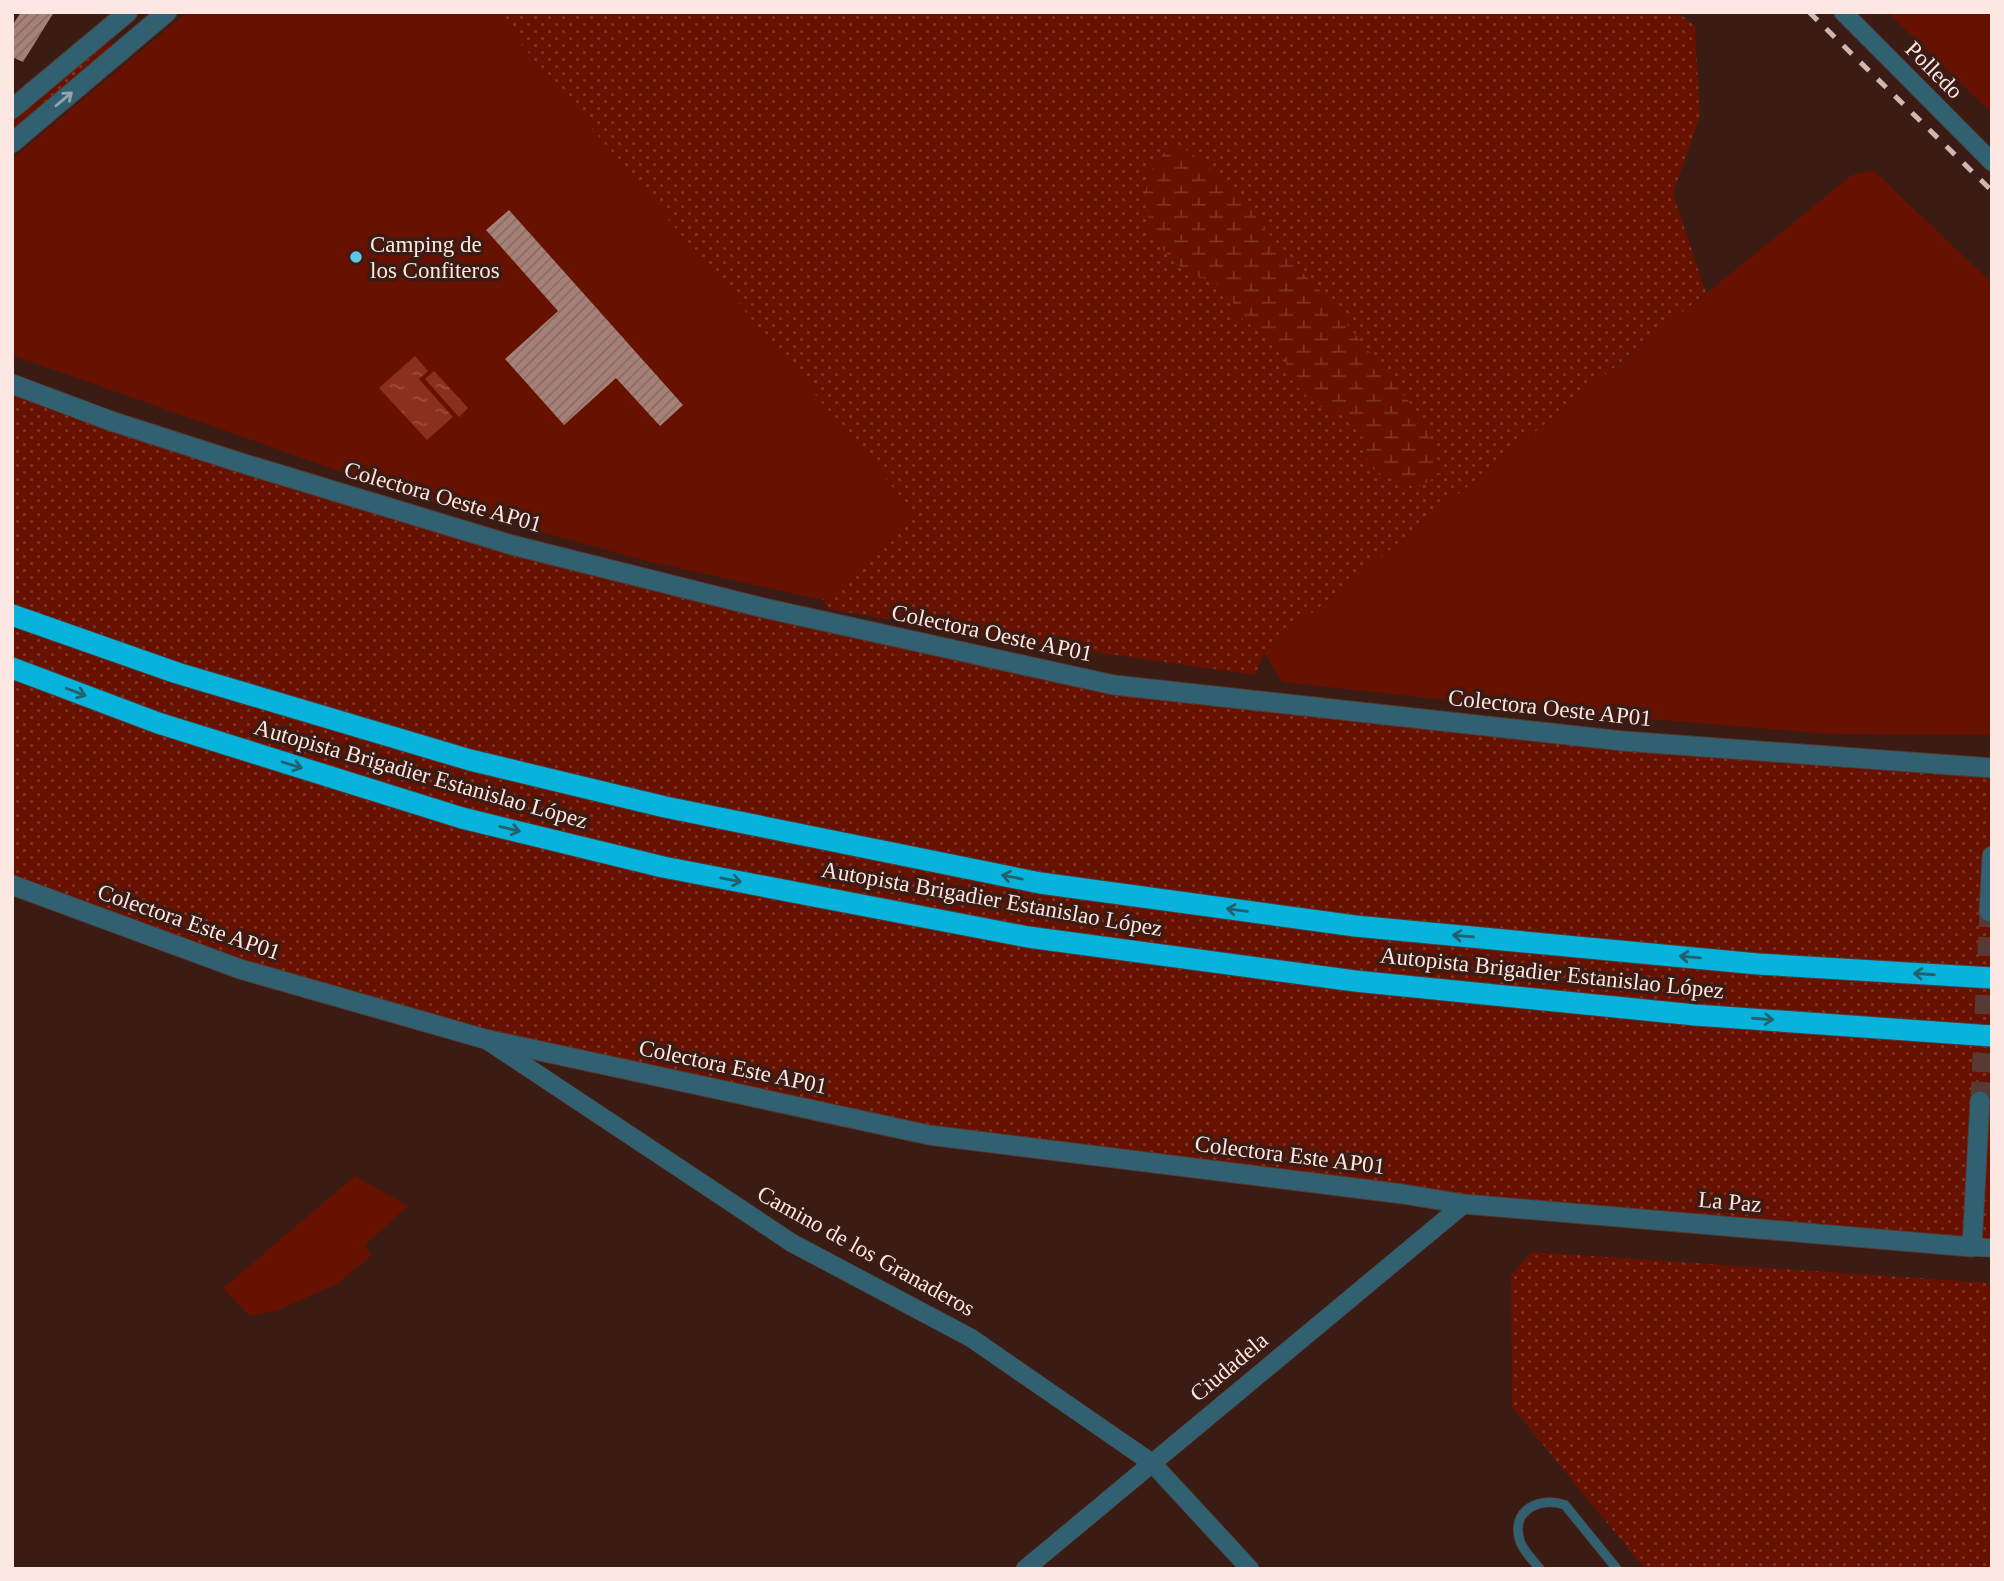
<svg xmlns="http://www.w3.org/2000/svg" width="2004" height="1581" viewBox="0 0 2004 1581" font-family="Georgia,serif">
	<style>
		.grass { fill: url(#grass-dots) }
		.wetland { fill: url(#wetland-marsh) }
		.garden { fill: #671101 }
		.water { fill: url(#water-ripples) }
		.building { fill: url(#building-hatch) }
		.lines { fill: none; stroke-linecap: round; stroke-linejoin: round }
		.tertiary-tunnel { stroke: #573a34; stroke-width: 19; stroke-dasharray: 19 10; stroke-linecap: butt }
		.service-casing { stroke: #553832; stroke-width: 10 }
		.minor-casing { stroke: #553832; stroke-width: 19 }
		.tertiary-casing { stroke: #553832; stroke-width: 21 }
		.motorway-casing { stroke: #553832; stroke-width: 23 }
		.service { stroke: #316171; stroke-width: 9 }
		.minor { stroke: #316171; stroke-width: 18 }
		.tertiary { stroke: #316171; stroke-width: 19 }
		.motorway { stroke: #07b3da; stroke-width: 21 }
		.rail { stroke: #cfb7b2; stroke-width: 5; stroke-dasharray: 12 12; stroke-linecap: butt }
		.oneway { stroke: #97a4aa }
		.oneway2 { stroke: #23606e }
		.poi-dot { fill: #5cc7e8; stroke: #3a1c15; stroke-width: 2.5 }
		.labels { text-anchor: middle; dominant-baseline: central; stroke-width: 7; stroke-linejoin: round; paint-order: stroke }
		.street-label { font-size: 23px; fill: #fde7e2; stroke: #3a1c15 }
		.poi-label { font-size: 23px; fill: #fde7e2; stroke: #3a1c15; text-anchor: start }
	</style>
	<defs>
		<pattern id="grass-dots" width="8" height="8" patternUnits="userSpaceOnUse" patternTransform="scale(1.75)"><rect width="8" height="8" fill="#671101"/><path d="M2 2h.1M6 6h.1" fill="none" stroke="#7e3426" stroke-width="1.8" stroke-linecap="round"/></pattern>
		<pattern id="wetland-marsh" width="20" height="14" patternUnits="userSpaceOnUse" patternTransform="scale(1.75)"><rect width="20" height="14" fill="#671101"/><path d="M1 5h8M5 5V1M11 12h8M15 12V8" fill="none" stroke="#7e3426"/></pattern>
		<pattern id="water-ripples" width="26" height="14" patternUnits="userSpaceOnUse" patternTransform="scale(1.75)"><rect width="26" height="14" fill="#8c301e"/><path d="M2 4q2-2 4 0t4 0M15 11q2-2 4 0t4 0" fill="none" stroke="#9d4e3e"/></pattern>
		<pattern id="building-hatch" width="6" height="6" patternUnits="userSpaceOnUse" patternTransform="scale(1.75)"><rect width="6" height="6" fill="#a78178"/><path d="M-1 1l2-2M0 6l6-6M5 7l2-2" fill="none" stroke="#876c66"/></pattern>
	</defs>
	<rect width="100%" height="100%" fill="#3a1c15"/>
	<path class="grass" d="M494 12H1677L1695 26 1700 116 1673 194 1706 293 1264 652 1255 675 1026 642 829 609 822 600 916 516Z
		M109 41 114 44V47L16 129 12 128V120Z
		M12 384 512 545 1114 685 1992 768V1248L1464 1204 929 1135 485 1039 12 885Z
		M1532 1252 1992 1283V1569H1645L1512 1407 1511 1275Z"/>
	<path class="wetland" d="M1168 148 1185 149 1233 186 1286 257 1317 287 1423 419 1441 474 1417 488 1380 475 1370 466 1356 425 1346 415 1318 406 1297 387 1289 376 1283 348 1234 313 1233 299 1223 287 1184 270 1153 240 1144 198 1150 171Z"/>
	<path class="garden" d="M187 12H494L917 516 822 600 647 561 412 497 12 355V159Z
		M1887 12H1992V113Z
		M1873 170 1992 283 1990 735 1828 734 1510 707 1282 682 1264 652 1852 175Z
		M355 1176 408 1206 365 1245 371 1256 337 1284 278 1310 250 1316 223 1288Z"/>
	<path class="water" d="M415 356 428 371 419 379 453 417 427 440 379 388Z
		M434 371 468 408 459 417 425 379Z"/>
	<path class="building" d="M21 12H54L23 62 12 57V26Z
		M509 210 683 405 660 426 616 378 564 425 505 359 558 311 486 230Z"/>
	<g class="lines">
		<path class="tertiary-tunnel" d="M1980 1101 1989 912"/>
		<defs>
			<path id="service" d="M1540 1569C1534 1561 1523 1551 1520 1541 1510 1510 1540 1496 1565 1505L1617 1569"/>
			<path id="minor" d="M1843 12 1992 162
				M488 1041 792 1243 971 1338 1152 1463 1250 1569
				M1972 1247 1992 1248
				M1025 1569 1464 1204"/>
			<path id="tertiary" d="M12 109 128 12
				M12 143 167 12
				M12 384 111 421 235 461 512 545 764 608 1114 685 1623 741 1992 768
				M12 885 240 969 485 1039 929 1135 1403 1194 1464 1204 1972 1247 1980 1101
				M1989 912 1992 856"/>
			<path id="motorway" d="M12 615 177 673 470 760 665 807 1040 883 1355 926 1758 964 1992 978
				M12 668 158 723 462 818 663 867 1028 937 1355 981 1695 1015 1992 1036"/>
		</defs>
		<use href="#service" class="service-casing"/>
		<use href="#minor" class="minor-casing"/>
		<use href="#tertiary" class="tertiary-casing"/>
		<use href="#motorway" class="motorway-casing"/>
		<use href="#service" class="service"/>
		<use href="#minor" class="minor"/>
		<use href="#tertiary" class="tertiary"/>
		<use href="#motorway" class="motorway"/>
		<path class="rail" d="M1809 12 1992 191"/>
	</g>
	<defs><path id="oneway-shaft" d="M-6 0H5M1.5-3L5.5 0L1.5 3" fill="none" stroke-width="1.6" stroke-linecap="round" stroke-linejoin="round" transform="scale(1.75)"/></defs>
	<use class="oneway" href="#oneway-shaft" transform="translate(64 99) rotate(-40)"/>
	<g class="oneway2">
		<use href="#oneway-shaft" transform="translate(76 692) rotate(21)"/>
		<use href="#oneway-shaft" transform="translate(292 765) rotate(17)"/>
		<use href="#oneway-shaft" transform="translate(510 829) rotate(14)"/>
		<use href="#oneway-shaft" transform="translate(1012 877) rotate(-169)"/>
		<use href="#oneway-shaft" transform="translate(731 880) rotate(11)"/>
		<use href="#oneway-shaft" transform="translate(1237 910) rotate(-172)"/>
		<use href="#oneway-shaft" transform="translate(1463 936) rotate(-175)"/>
		<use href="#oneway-shaft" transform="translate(1690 957) rotate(-175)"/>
		<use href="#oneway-shaft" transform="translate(1924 974) rotate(-176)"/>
		<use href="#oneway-shaft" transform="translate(1763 1019) rotate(4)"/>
	</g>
	<circle class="poi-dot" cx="356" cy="257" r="7"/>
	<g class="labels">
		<g class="street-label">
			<text transform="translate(1934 70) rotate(45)">Polledo</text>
			<text transform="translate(443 497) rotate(16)">Colectora Oeste AP01</text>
			<text transform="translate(992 633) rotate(12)">Colectora Oeste AP01</text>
			<text transform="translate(1550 708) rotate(6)">Colectora Oeste AP01</text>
			<text transform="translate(421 774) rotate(16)">Autopista Brigadier Estanislao López</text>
			<text transform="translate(992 899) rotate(10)">Autopista Brigadier Estanislao López</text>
			<text transform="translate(189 922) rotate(19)">Colectora Este AP01</text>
			<text transform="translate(1552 973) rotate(6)">Autopista Brigadier Estanislao López</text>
			<text transform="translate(733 1067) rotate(12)">Colectora Este AP01</text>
			<text transform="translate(1290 1155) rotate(7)">Colectora Este AP01</text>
			<text transform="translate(1730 1202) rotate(5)">La Paz</text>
			<text transform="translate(866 1251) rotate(29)">Camino de los Granaderos</text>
			<text transform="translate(1229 1367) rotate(-40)">Ciudadela</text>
		</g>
		<g class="poi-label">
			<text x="370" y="244">Camping de<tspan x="370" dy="26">los Confiteros</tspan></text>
		</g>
	</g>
	<rect width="2004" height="1581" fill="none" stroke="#fde7e2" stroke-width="28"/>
</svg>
